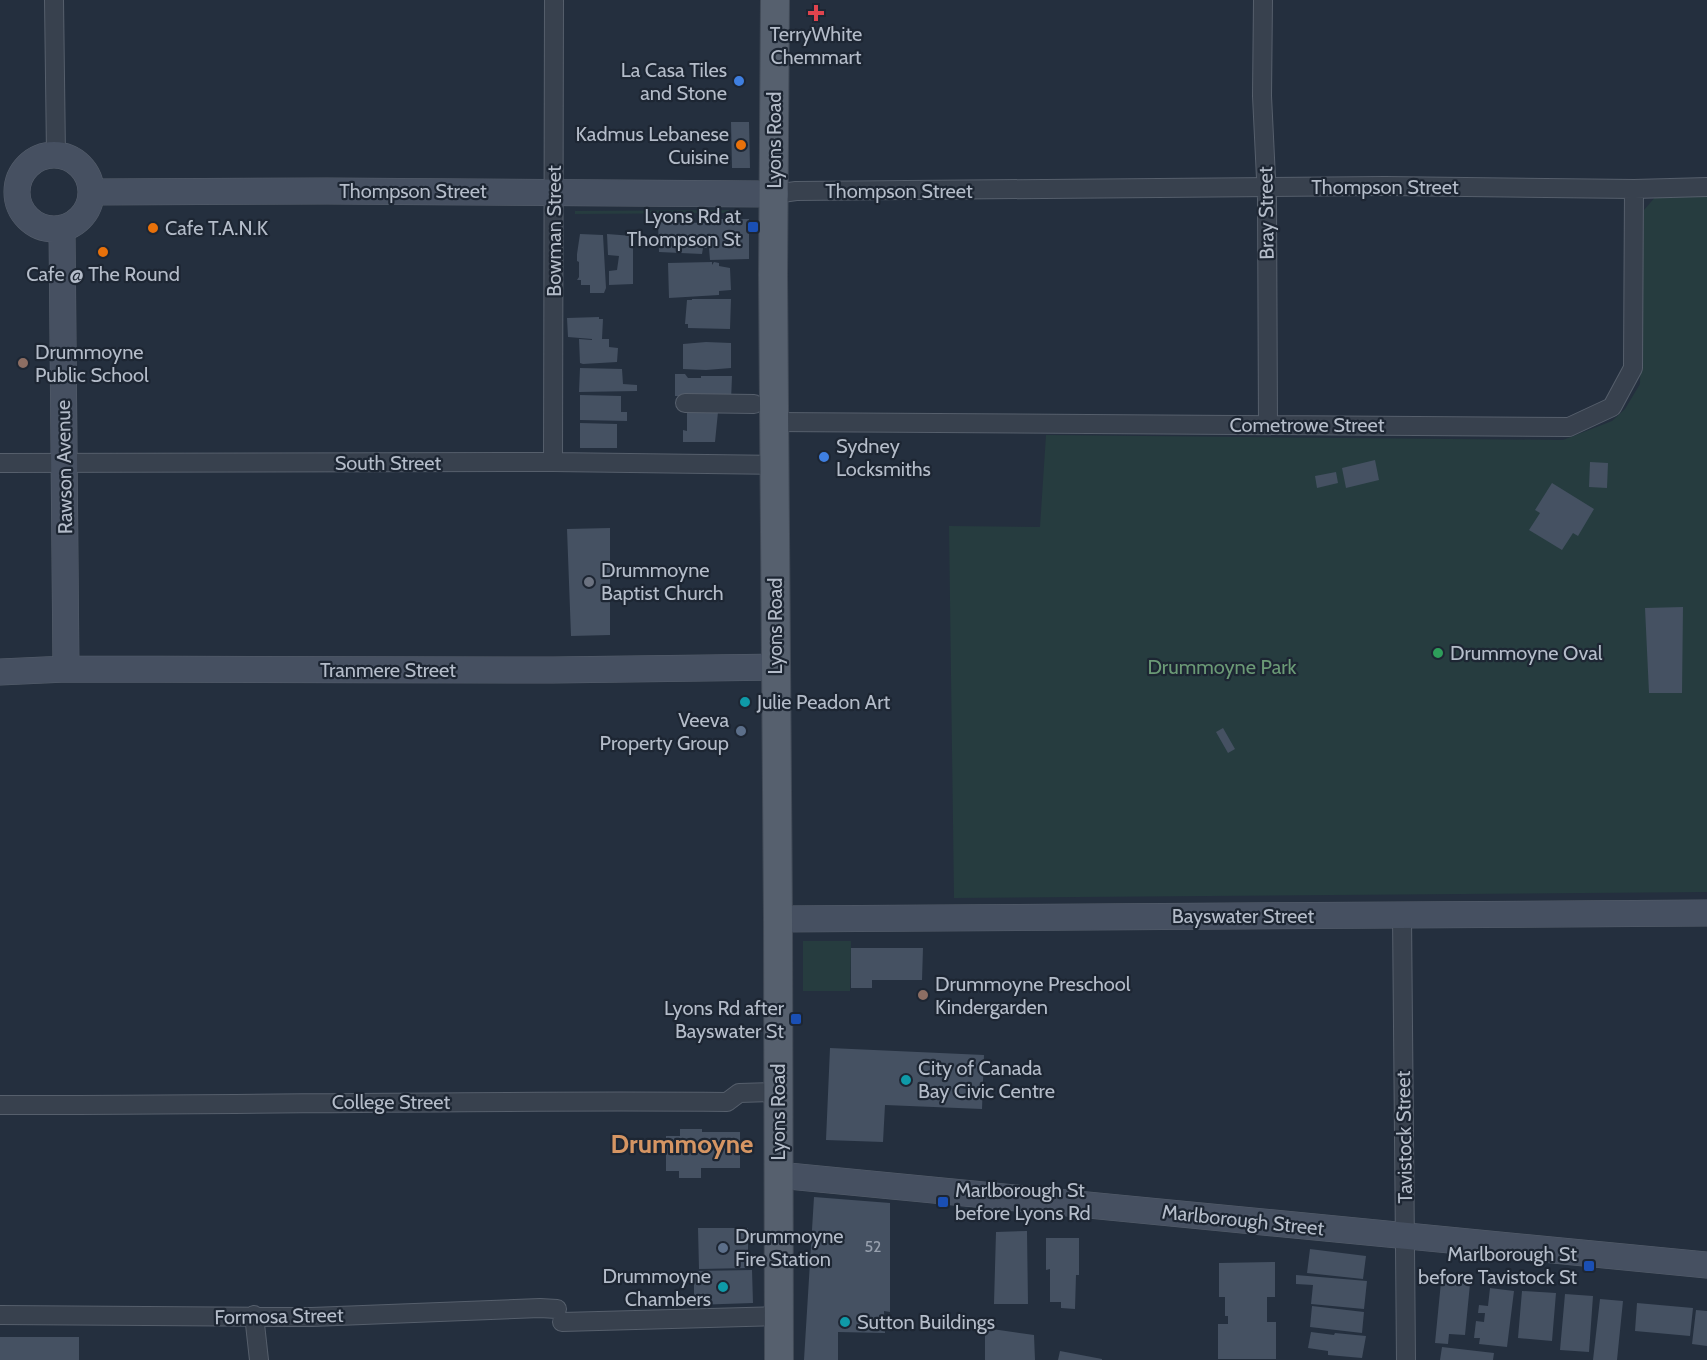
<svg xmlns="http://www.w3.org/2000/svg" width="1707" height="1360" viewBox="0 0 1707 1360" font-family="Cabin,sans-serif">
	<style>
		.green { fill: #263c3f }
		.building { fill: #455162 }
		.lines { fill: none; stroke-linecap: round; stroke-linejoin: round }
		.street-casing { stroke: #565f6c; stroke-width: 20 }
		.secondary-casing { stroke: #565f6c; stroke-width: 27 }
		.primary-casing { stroke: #414a57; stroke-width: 30 }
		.street { stroke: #38414e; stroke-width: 18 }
		.secondary { stroke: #465061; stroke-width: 26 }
		.primary { stroke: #56606e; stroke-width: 28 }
		.health-dot { fill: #e0444e; stroke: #1d2633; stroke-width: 2 }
		.shop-dot { fill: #3f7fe0; stroke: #1d2633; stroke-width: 2 }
		.food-dot { fill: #e8710a; stroke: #1d2633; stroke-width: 2 }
		.transit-dot { fill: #1a4fb4; stroke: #1d2633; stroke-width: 2 }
		.education-dot { fill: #8d6e63; stroke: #1d2633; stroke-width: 2 }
		.worship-dot { fill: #6b7280; stroke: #1d2633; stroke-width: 2 }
		.leisure-dot { fill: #2e9e5b; stroke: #1d2633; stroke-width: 2 }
		.culture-dot { fill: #0f9aa8; stroke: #1d2633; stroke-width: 2 }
		.service-dot { fill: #5c6f8a; stroke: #1d2633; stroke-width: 2 }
		.labels { text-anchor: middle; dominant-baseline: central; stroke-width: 4.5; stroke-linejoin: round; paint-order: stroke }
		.number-label { font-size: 16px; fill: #98a1af }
		.poi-label { font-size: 20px; fill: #b4bcc9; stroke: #1d2633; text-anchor: start }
		.street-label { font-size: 20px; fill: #b4bcc9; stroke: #1d2633 }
		.park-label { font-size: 20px; fill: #6b9a76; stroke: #1d2633 }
		.district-label { font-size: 26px; font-weight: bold; fill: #d59563; stroke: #1d2633 }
	</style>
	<rect width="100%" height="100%" fill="#242f3e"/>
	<path class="green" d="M1657 195H1707V892L954 898 949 526 1040 527 1046 435 1563 440 1612 421 1625 409 1640 384 1644 210Z
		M729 210V213L575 214V211Z
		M803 941H851L850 991H803Z"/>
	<path class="building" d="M731 122H749L750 168H732Z
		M710 219H749V259L710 260 709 248H703L702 254 659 252 658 222 711 223Z
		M580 234 603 235 606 288 604 293H590V285H581V280H577L579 277V262L577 261V254Z
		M607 234 633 236V284L609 285V271L617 270 619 256 608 255Z
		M712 262V265L714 262 719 263V266L730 268 731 290 719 291V295L669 298 668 263Z
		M692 299H731L730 329 688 328V324H685L687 300H692Z
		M599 317V319H603L602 339H609V347L618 348 617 362 583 364 580 363 579 339 592 340V339L568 337 567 318Z
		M706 342 731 343V368L706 370 683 369V344Z
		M580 368 622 369 623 384 637 385V391L579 392Z
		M675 374H685L688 378H701V376H732L731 401 701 396H675Z
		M580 395 621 396V412H627V421L580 420Z
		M687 411 718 412 715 442H683V430L687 431Z
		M580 423 617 424V448H580Z
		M1375 460 1379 480 1346 488 1342 468Z
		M1590 462 1608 463 1607 488 1589 487Z
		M1336 472 1338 483 1317 488 1315 476Z
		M1552 483 1594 509 1578 536 1573 533 1562 550 1529 530 1540 513 1535 510Z
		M610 528V635L571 636 567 529Z
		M1683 607 1682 693H1649L1645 608Z
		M1223 728 1235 749 1228 753 1216 732Z
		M851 948H923L922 980H872V988H851Z
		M830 1048 984 1055 982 1109 885 1105 883 1142 826 1140Z
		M680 1129H702V1132H740V1168H701V1178H679V1171H666V1136H680Z
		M814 1197 890 1203V1312L884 1311 885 1333 838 1332V1360H804Z
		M698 1228H748V1268L699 1269Z
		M1027 1231 1028 1304H994L996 1232Z
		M1046 1238H1079V1275H1076L1075 1309 1061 1308V1302H1050V1269L1046 1270Z
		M1310 1249 1366 1256 1363 1279 1307 1273Z
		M1275 1262V1297H1267V1322H1276V1359H1218V1324H1228V1316H1225V1297H1219V1263Z
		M752 1270 753 1303 694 1305V1271Z
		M1296 1275 1367 1281 1364 1309 1311 1304 1313 1285 1296 1284Z
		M1441 1282 1470 1284 1465 1335 1449 1334 1448 1344 1435 1343Z
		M1490 1288 1514 1291 1507 1347 1479 1344 1480 1338H1474L1476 1321 1484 1322 1485 1313H1478L1479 1305 1488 1306Z
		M1522 1291 1556 1293 1552 1341 1518 1338Z
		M1565 1294 1593 1296 1589 1352 1560 1350Z
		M1600 1299 1623 1301 1617 1360H1593Z
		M1637 1303 1693 1308 1690 1336 1635 1331Z
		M1312 1306 1364 1312 1362 1333 1310 1327Z
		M1696 1310 1707 1311V1346L1692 1344Z
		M985 1328 1034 1335 1035 1360H985Z
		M1311 1332 1334 1335 1335 1333 1366 1336 1362 1358 1328 1355V1351L1308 1348Z
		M0 1337H79V1360H0Z
		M1442 1347 1494 1353 1493 1360H1440Z
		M1060 1351 1102 1359V1360H1058Z"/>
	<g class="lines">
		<defs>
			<path id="street" d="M54 0 56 155
				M1263 0 1262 96 1267 199 1268 425
				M775 194 796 191 1385 186 1634 189 1707 187
				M685 403 754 404
				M774 422 1569 427 1612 407 1633 368 1634 189
				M553 462 554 0
				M0 463 553 462 774 465
				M1402 915 1406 1360
				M0 1105C242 1105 485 1100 727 1102L739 1093 778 1092
				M0 1315 312 1317 540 1308 557 1309
				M254 1315 259 1360
				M562 1322 778 1316"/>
			<path id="secondary" d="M17 192a37 37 0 1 1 74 0a37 37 0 1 1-74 0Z
				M91 192 327 191 775 194
				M62 228 66 669
				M0 672 66 669 553 670 775 667
				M778 919 1707 913
				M778 1175 1707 1265"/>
			<path id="primary" d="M775 0 773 275 778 919 779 1360"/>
		</defs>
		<use href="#street" class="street-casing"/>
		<use href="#secondary" class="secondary-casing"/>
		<use href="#primary" class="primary-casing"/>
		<use href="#street" class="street"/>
		<use href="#secondary" class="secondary"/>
		<use href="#primary" class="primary"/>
	</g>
	<path class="health-dot" d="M813 4h6v6h6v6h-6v6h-6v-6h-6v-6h6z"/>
	<g class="shop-dot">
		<circle cx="739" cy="81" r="6"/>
		<circle cx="824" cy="457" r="6"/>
	</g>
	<g class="food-dot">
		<circle cx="741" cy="145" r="6"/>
		<circle cx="153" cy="228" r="6"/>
		<circle cx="103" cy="252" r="6"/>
	</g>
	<g class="transit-dot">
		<rect x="747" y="221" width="12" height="12" rx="3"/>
		<rect x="790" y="1013" width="12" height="12" rx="3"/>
		<rect x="937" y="1196" width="12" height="12" rx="3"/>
		<rect x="1583" y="1260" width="12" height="12" rx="3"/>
	</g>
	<g class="education-dot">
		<circle cx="23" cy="363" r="6"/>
		<circle cx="923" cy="995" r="6"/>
	</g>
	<circle class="worship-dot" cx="589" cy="582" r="6"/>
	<circle class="leisure-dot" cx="1438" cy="653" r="6"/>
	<g class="culture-dot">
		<circle cx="745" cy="702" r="6"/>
		<circle cx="906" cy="1080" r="6"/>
		<circle cx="723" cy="1287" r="6"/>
		<circle cx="845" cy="1322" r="6"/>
	</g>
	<g class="service-dot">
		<circle cx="741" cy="731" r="6"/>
		<circle cx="723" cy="1248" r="6"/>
	</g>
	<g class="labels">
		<g class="number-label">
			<text x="873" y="1246">52</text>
		</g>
		<g class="poi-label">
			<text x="816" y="34" text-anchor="middle">TerryWhite<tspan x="816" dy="23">Chemmart</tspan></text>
			<text x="727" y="70" text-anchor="end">La Casa Tiles<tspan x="727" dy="23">and Stone</tspan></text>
			<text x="729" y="134" text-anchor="end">Kadmus Lebanese<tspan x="729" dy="23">Cuisine</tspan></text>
			<text x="741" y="216" text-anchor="end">Lyons Rd at<tspan x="741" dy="23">Thompson St</tspan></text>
			<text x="165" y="228">Cafe T.A.N.K</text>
			<text x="103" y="274" text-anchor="middle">Cafe @ The Round</text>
			<text x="35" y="352">Drummoyne<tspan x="35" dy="23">Public School</tspan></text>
			<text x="836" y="446">Sydney<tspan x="836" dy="23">Locksmiths</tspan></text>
			<text x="601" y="570">Drummoyne<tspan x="601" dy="23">Baptist Church</tspan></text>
			<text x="1450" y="653">Drummoyne Oval</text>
			<text x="757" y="702">Julie Peadon Art</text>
			<text x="729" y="720" text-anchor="end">Veeva<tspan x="729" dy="23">Property Group</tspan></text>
			<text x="935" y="984">Drummoyne Preschool<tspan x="935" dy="23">Kindergarden</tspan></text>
			<text x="784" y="1008" text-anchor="end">Lyons Rd after<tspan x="784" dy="23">Bayswater St</tspan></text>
			<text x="918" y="1068">City of Canada<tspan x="918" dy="23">Bay Civic Centre</tspan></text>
			<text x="955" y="1190">Marlborough St<tspan x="955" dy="23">before Lyons Rd</tspan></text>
			<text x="735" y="1236">Drummoyne<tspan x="735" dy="23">Fire Station</tspan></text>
			<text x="1577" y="1254" text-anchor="end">Marlborough St<tspan x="1577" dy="23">before Tavistock St</tspan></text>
			<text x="711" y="1276" text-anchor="end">Drummoyne<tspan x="711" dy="23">Chambers</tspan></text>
			<text x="857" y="1322">Sutton Buildings</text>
		</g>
		<g class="street-label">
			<text transform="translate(774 140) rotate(-90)">Lyons Road</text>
			<text x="1385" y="187">Thompson Street</text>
			<text x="413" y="191">Thompson Street</text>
			<text x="899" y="191">Thompson Street</text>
			<text transform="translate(1266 213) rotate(-91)">Bray Street</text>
			<text transform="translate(554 231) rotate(-90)">Bowman Street</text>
			<text x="1307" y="425">Cometrowe Street</text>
			<text x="388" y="463">South Street</text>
			<text transform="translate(64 467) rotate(-91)">Rawson Avenue</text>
			<text transform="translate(775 626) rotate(-90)">Lyons Road</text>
			<text x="388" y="670">Tranmere Street</text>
			<text x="1243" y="916">Bayswater Street</text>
			<text x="391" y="1102">College Street</text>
			<text transform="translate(778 1112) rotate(-90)">Lyons Road</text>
			<text transform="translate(1404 1137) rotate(-91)">Tavistock Street</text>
			<text transform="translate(1243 1220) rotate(6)">Marlborough Street</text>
			<text transform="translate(279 1316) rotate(-1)">Formosa Street</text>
		</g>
		<g class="park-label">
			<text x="1222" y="667">Drummoyne Park</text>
		</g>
		<g class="district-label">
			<text x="682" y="1144">Drummoyne</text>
		</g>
	</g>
</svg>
